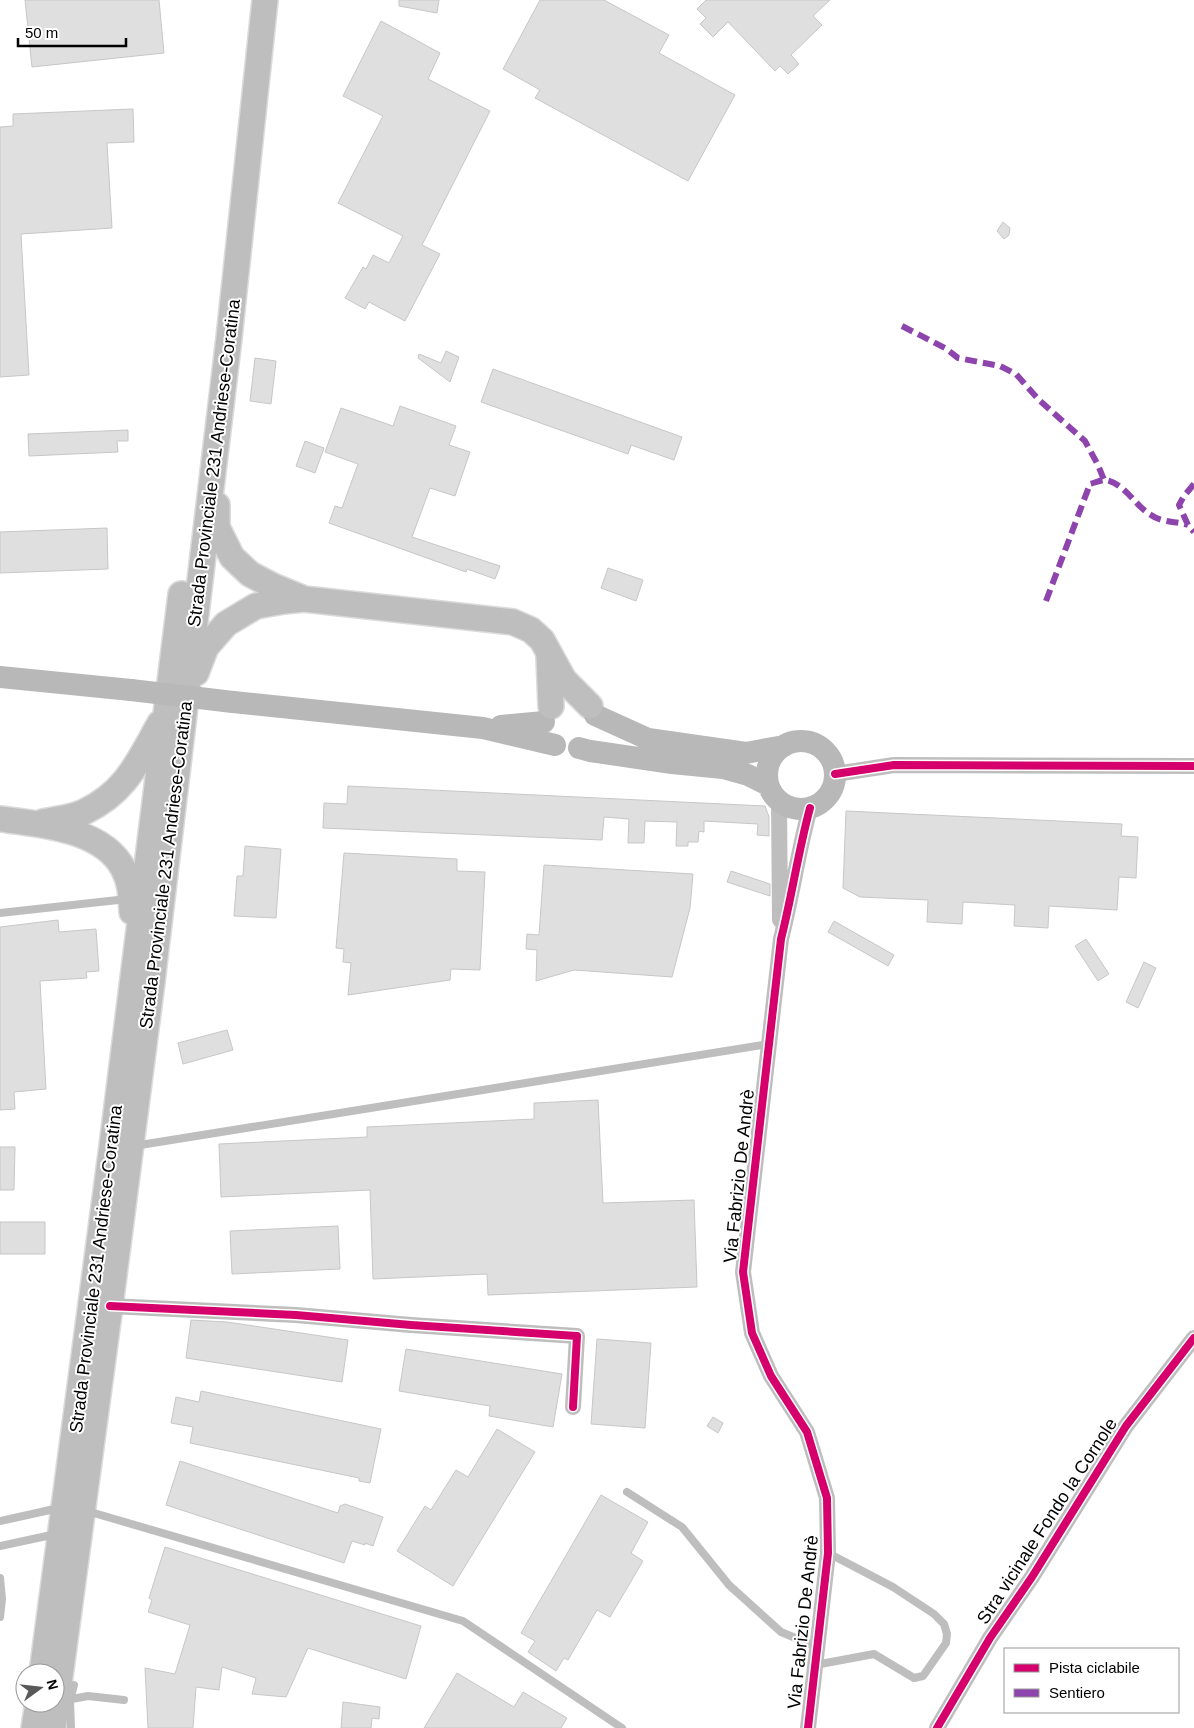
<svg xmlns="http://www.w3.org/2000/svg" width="1194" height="1728" viewBox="0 0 1194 1728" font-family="Arial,sans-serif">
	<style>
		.building { fill: #dfdfdf; stroke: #c7c7c7 }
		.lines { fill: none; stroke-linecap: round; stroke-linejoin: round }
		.primary-casing { stroke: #dbdbdb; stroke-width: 28 }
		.service { stroke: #bebebe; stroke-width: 8 }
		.minor { stroke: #bebebe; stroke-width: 16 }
		.secondary { stroke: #b8b8b8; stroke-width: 22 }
		.primary { stroke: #bebebe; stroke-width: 25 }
		.secondary-bridge { stroke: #b8b8b8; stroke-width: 22 }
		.quiet { stroke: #8e44ad; stroke-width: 6; stroke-dasharray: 12 6; stroke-linecap: butt }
		.cycleway-casing { stroke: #fff; stroke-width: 11 }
		.cycleway { stroke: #d6006c; stroke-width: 8 }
		.labels { text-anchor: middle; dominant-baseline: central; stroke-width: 4; stroke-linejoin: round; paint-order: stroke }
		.street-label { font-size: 18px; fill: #000; stroke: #fff }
	</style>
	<rect width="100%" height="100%" fill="#fff"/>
	<path class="building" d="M25 0H159L164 53 32 67Z
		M399 0H439L437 13 399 6Z
		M540 0H604L669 35 659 53 735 95 688 181 535 98 540 90 503 69Z
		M706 0H830L813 16 822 25 791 55 799 64 788 74 780 66 775 71 728 22 713 37 700 24 706 18 697 9Z
		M381 21 440 53 428 79 490 111 422 245 440 254 405 321 369 302 365 309 345 298 363 267 366 269 373 255 389 263 403 236 338 203 383 116 343 96Z
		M133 109 134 142 107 143 112 228 21 234 29 375 0 377V127L13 126V114Z
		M1003 222 1010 228 1009 235 1004 239 997 231Z
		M446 351 459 357 450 382 418 358 419 354 441 363Z
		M255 358 276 361 271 404 250 401Z
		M493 369 682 437 674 460 631 445 628 454 481 402Z
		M400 406 456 426 449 445 470 452 455 496 430 488 412 537 500 566 495 579 467 569 466 572 329 523 335 506 342 508 358 464 325 452 341 408 393 426Z
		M128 430V441H117L118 452 29 456 28 434Z
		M305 441 324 448 315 473 296 466Z
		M107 528 108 569 0 573V532Z
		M608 568 643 580 636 601 601 588Z
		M348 786 765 806 769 817V836L757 835 758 824 704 821V832L699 831 698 842H688V846H676L677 822 645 821 644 843H628L629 819 604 817 602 840 323 828 324 803 347 804Z
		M846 811 1122 824 1121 836 1138 837 1136 878 1119 877 1117 910 1049 906 1048 928 1014 926 1015 905 963 902 962 924 927 922 928 900 860 897 843 888Z
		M245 846 281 849 276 918 234 916 237 876H243Z
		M344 853 457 859V871L485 872 480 970 451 969 450 980 348 995 351 963 343 962 344 949 336 948Z
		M544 865 693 874 690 908 672 977 574 970 536 981 537 950 526 949 527 934 539 935Z
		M731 871 770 884V896L727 882Z
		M58 920 59 932 96 929 99 971 86 972 87 978 40 981 46 1089 14 1092 15 1109 0 1110V927Z
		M834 921 894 955 888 966 828 932Z
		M1086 939 1109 974 1098 981 1075 946Z
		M1144 962 1156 968 1138 1008 1126 1002Z
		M227 1030 233 1050 183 1064 178 1043Z
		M598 1100 603 1203 694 1200 697 1287 488 1295 487 1274 373 1279 370 1190 221 1197 219 1144 367 1137V1127L534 1119V1103Z
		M0 1147H15L14 1190H0Z
		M0 1222H45V1254H0Z
		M338 1226 340 1269 232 1274 230 1231Z
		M191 1320 227 1322 348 1340 342 1382 186 1358Z
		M597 1339 651 1343 645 1428 591 1424Z
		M406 1349 562 1374 553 1427 489 1416 490 1406 399 1391Z
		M201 1391 381 1429 370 1483 359 1481V1478L190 1443 193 1427 171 1423 176 1397 199 1402Z
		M713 1417 723 1423 718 1433 707 1426Z
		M497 1429 535 1452 453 1586 397 1551 425 1506 431 1510 456 1470 468 1477Z
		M180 1461 338 1513 340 1506 345 1504 383 1517 373 1546 365 1543V1545L352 1541 344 1563 166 1505Z
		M601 1495 648 1522 631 1553 643 1561 610 1617 597 1610 568 1660 564 1658 556 1671 528 1652 535 1641 521 1633Z
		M165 1547 421 1626 406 1679 308 1648 286 1697 252 1694 256 1678 222 1667 219 1690 196 1687 193 1728H148L145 1668 175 1674 190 1625 148 1612 152 1600 149 1598Z
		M457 1673 514 1707 523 1692 567 1718 561 1728H424Z
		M343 1702 380 1707 379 1719 372 1718 371 1728H341Z"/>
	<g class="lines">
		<defs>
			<path id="primary" d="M217 505V527L232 557 250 574 273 586 302 598
				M549 657 551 706
				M196 673 206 647 226 624 256 606 284 601 304 599 513 622 531 630 542 640 564 680 590 706
				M0 819C40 824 104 829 124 870 131 883 131 898 132 912
				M43 822C56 819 72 818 84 812 126 792 138 762 160 723
				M42 1673 112 1146 181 594
				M34 1728 38 1703
				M53 1728 110 1306 152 982 229 338 265 0"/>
		</defs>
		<use href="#primary" class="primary-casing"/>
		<path class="service" d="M0 913 127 899
			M134 1146 769 1044
			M627 1492 682 1527 729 1585 781 1632 817 1647
			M87 1511 463 1621 622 1728
			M0 1521 59 1508
			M0 1546 56 1534
			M0 1578 2 1599 0 1617
			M815 1665 874 1654 914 1678 923 1676 946 1643 947 1634 944 1624 934 1614 893 1587 828 1553
			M61 1701 88 1696 124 1700
			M71 1728 70 1700 74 1685"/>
		<path class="minor" d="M835 774 894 765 1194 766
			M779 802 780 920
			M110 1306 296 1315 411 1325 577 1336 573 1407
			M808 1728 828 1553 827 1498 807 1432 771 1376 752 1333 743 1272 781 939C792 896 798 852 810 808
			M937 1728 990 1638 1032 1577 1126 1426 1194 1338"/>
		<path class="secondary" d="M0 677 131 690
			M233 702 483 728 555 745
			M595 715 648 739 746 753 784 746
			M501 726 544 722
			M767 775a34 34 0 1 1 68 0a34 34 0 1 1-68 0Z
			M579 748 590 751 672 763 723 768 748 775 768 785"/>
		<use href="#primary" class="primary"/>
		<path class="secondary-bridge" d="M131 690 233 702"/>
		<path class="quiet" d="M902 326 945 348 958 358 1000 366 1016 374 1039 400 1085 441 1098 465 1104 480
			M1194 484 1184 496 1179 505 1188 525 1194 532
			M1046 601 1090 484C1094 483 1101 480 1105 480 1125 483 1135 506 1151 515 1162 523 1176 521 1188 525"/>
		<defs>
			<path id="cycleway" d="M835 774 894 765 1194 766
				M110 1306 296 1315 411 1325 577 1336 573 1407
				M808 1728 828 1553 827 1498 807 1432 771 1376 752 1333 743 1272 781 939C792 896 798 852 810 808
				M937 1728 990 1638 1032 1577 1126 1426 1194 1338"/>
		</defs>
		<use href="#cycleway" class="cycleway-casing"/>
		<use href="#cycleway" class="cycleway"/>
	</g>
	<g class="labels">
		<g class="street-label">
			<text transform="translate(214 463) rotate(-83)">Strada Provinciale 231 Andriese-Coratina</text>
			<text transform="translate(166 865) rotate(-83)">Strada Provinciale 231 Andriese-Coratina</text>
			<text transform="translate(739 1176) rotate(-84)">Via Fabrizio De Andrè</text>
			<text transform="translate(96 1269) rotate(-83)">Strada Provinciale 231 Andriese-Coratina</text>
			<text transform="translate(1047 1521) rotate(-57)">Stra vicinale Fondo la Cornole</text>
			<text transform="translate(803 1622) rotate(-84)">Via Fabrizio De Andrè</text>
		</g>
	</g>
	<rect x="1004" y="1648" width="175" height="65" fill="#ffffff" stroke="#999999"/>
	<rect x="1014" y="1664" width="25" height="8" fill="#d6006c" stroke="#999999"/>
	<text x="1049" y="1673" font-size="15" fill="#000000">Pista ciclabile</text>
	<rect x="1014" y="1689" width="25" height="8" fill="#8e44ad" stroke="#999999"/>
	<text x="1049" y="1698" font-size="15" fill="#000000">Sentiero</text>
	<g transform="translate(40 1688) rotate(75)"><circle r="24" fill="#ffffff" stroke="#999999"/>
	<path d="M0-4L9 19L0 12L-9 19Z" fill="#595959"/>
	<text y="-8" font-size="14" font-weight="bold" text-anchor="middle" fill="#000000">N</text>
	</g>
	<path d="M18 38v8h108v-8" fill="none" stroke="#000000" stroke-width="2.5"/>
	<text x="25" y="38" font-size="15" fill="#000000" stroke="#ffffff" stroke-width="4" paint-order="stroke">50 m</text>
</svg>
